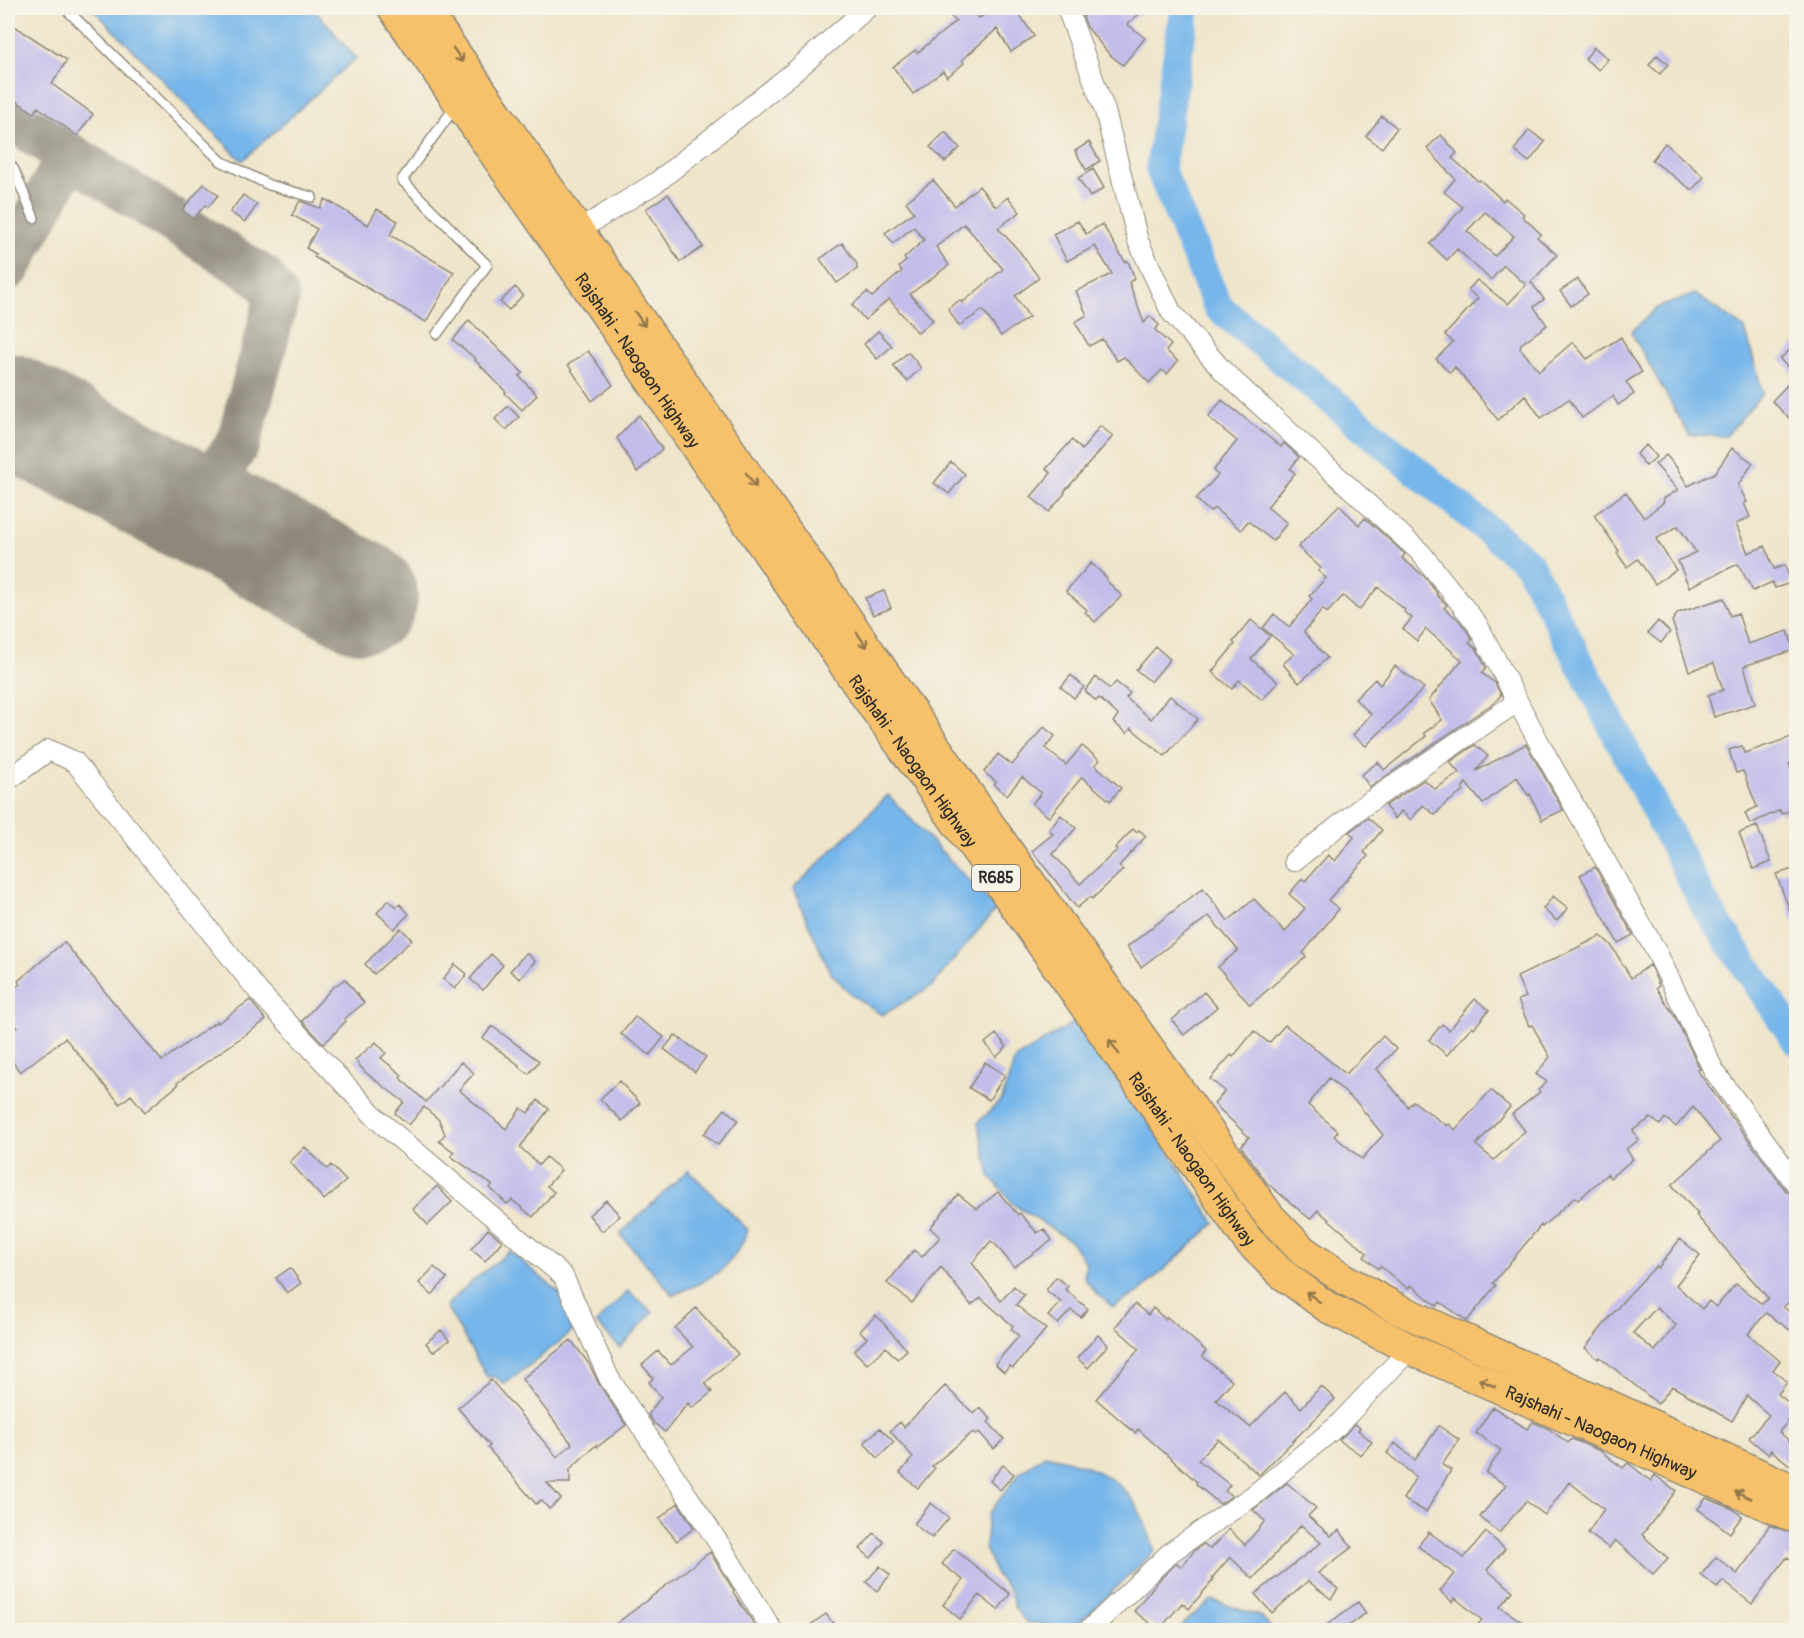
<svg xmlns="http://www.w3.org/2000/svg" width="1804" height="1638" viewBox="0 0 1804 1638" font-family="Pangolin,sans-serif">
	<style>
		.water { fill: #76b6ea; stroke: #50708a; stroke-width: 1.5 }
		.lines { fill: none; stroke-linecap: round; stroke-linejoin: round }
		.river { stroke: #76b6ea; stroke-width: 30 }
		.taxiway { stroke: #8d887a; stroke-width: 45 }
		.runway { stroke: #8d887a; stroke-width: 112 }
		.building { fill: #c2bdea; fill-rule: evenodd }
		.lane-casing { stroke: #8d887a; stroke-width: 12 }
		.street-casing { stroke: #8d887a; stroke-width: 22 }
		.primary-casing { stroke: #8d887a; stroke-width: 33 }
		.lane { stroke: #fff; stroke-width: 9 }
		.street { stroke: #fff; stroke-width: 20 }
		.primary { stroke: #f6c16b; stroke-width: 30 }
		.oneway { stroke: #90764b }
		.labels { text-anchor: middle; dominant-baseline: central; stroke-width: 4.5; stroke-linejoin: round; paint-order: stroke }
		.shield { fill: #f7f3e8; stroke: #686764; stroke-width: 1.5 }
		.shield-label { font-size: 16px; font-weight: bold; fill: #2b2b2b }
		.street-label { font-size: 18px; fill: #2b2b2b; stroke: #f7f3e8 }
	</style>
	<rect width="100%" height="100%" fill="#f7f3e8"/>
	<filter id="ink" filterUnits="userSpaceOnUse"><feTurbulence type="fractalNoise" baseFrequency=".0167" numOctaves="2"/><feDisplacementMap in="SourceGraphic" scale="12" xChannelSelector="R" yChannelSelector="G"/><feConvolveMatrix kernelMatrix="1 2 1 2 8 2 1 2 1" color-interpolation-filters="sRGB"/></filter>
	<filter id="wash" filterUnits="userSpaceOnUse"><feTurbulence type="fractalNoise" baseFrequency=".008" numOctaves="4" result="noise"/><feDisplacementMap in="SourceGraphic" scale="24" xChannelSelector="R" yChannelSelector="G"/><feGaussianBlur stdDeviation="1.35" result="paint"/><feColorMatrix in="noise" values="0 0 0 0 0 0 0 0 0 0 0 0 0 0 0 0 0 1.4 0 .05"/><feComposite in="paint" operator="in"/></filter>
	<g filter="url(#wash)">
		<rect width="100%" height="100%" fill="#efe5ca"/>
		<path class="water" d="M92 8H313L356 58 242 161Z
			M1695 294 1745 329 1763 393 1726 436 1689 435 1631 332 1657 308Z
			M888 795 996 909 932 986 882 1015 852 995 830 972 793 889Z
			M1074 1022 1160 1138 1215 1223 1138 1293 1113 1307 1097 1294 1084 1278 1086 1263 1071 1241 1014 1205 990 1176 978 1123 1002 1099 1015 1059Z
			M688 1170 748 1230C732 1271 710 1279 673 1295L620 1234Z
			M510 1251 564 1297 572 1332 505 1384 495 1377H487L446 1306 471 1282Z
			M628 1291 653 1312 620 1348 596 1323Z
			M1045 1455C1079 1462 1120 1475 1137 1507 1145 1521 1150 1537 1155 1551L1071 1630H1051L1040 1624 1026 1622 1014 1607 1011 1592 996 1575 985 1548 988 1515 1020 1472Z
			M1212 1600 1262 1617 1273 1630H1178L1187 1620Z"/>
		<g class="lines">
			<path class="river" d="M1185 8 1160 169 1218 307 1528 563 1706 907 1796 1040"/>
			<path class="taxiway" d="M8 116 262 277 277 298 239 441 229 457 204 484 173 497
				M8 268 69 156"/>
			<path class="runway" d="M8 409 362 597"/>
		</g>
		<g id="blocks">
			<path class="building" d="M940 8H969L979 18 995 8H1015L1034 36 1011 52 997 29 962 60 964 63 947 77 943 71 913 94 893 67 915 50 917 53 956 21Z
				M1095 8H1147L1127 24 1145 38 1123 65 1109 54 1087 27 1083 17Z
				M8 22 67 60 52 84 93 114 77 136 38 107 34 113 8 96Z
				M1594 47 1608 59 1599 70 1585 59Z
				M1657 55 1668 64 1660 74 1649 65Z
				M1382 116 1397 128 1382 148 1366 136Z
				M1529 130 1545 142 1529 162 1514 150Z
				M945 132 960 148 945 162 930 147Z
				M1441 135 1457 153 1452 158 1478 181 1480 180 1503 201 1505 198 1524 214 1522 216 1541 234 1537 237 1557 255 1531 282 1544 299 1534 307 1547 325 1521 344 1520 348 1539 371 1573 342 1587 359 1621 337 1631 357 1642 372 1626 382 1634 394 1618 405 1613 396 1582 418 1569 399 1541 418 1525 395 1498 420 1455 367 1450 373 1436 359 1453 342 1445 335 1478 298 1468 290 1477 280 1508 304 1526 285 1504 265 1491 280 1457 249 1447 260 1430 244 1463 207 1444 192 1455 179 1427 148ZM1485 212 1514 236 1495 256 1467 231Z
				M1089 142 1100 161 1086 170 1075 151Z
				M1665 143 1704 177 1692 190 1652 160Z
				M1093 169 1104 188 1090 197 1078 178Z
				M933 180 955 206 979 186 996 207 1008 197 1020 212 998 228 1020 252 1039 278 1015 296 1029 317 1001 336 983 310 959 326 948 309 960 300 962 303 1003 269 964 224 936 247 949 265 910 294 933 320 918 333 889 299 865 320 852 305 867 292 872 297 902 271 899 267 906 261 904 258 924 240 914 227 893 243 885 233 914 212 906 202Z
				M204 184 218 195 208 207 205 205 194 219 182 210Z
				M668 194 703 247 680 262 646 209Z
				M243 195 257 205 245 222 230 212Z
				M325 199 368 225 377 209 398 221 390 235 454 272 426 322 314 257 316 254 306 248 317 229 292 215 300 201 320 208Z
				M1078 221 1086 234 1102 224 1125 262 1128 261 1135 279 1129 282 1144 323 1150 316 1159 325 1155 330 1171 345 1166 351 1178 361 1167 374 1162 370 1149 383 1124 357 1117 361 1102 339 1089 346 1075 322 1087 315 1076 291 1112 274 1095 246 1067 261 1053 234Z
				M842 243 857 264V269L837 283 820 259Z
				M1578 279 1588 294 1571 306 1560 291Z
				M515 287 523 295 509 310 500 302Z
				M469 320 523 373 519 376 537 395 522 410 505 393 506 392 475 360 476 359 453 340Z
				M878 331 892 346 877 359 864 344Z
				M1797 343V412L1790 419 1772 401 1796 376 1780 359Z
				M588 351 613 385 592 401 568 365Z
				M908 352 921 368 907 381 893 366Z
				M1222 400 1281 447 1284 443 1299 457 1290 469 1295 473 1267 507 1287 523 1273 541 1248 521 1241 530 1214 508 1210 512 1196 499 1218 475 1213 471 1237 441 1208 417Z
				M508 406 519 417 506 430 495 419Z
				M639 415 662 449 637 472 617 438Z
				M1100 426 1113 436 1064 492 1065 493 1049 512 1031 497 1051 473 1046 469 1072 440 1082 450Z
				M1646 445 1656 457 1646 466 1636 454Z
				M1732 448 1753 463 1738 485 1747 502 1744 503 1750 517 1736 524 1748 553 1765 546 1774 569 1785 565 1791 583 1775 588 1772 582 1753 591 1738 564 1689 587 1678 561 1696 552 1678 526 1656 539 1676 570 1655 584 1638 559 1627 567 1617 553 1619 551 1594 515 1626 492 1644 518 1664 502 1663 499 1678 490 1655 464 1666 455 1677 468 1688 486 1715 473Z
				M951 462 965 474 949 494 934 483Z
				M1339 505 1359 525 1365 518 1405 554 1402 558 1424 576 1437 593 1436 594 1447 605 1444 608 1459 620 1467 631 1472 640 1469 643 1477 649 1486 668 1482 673 1495 683 1501 695 1495 702 1370 787 1361 775 1378 762 1384 770 1426 736 1424 733 1442 720 1429 700 1462 660 1426 629 1417 641 1403 629 1412 618 1404 612 1405 610 1378 587 1359 610 1343 596 1327 613 1323 609 1304 632 1327 658 1299 683 1283 664 1294 654 1263 628 1274 614 1289 627 1312 599 1309 596 1326 578 1318 571 1321 568 1298 547Z
				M1091 563 1107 578 1106 580 1122 596 1095 622 1085 612 1087 610 1066 591Z
				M884 591 891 608 873 615 865 598Z
				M1724 598 1730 616 1738 613 1748 644 1788 631 1794 650 1744 666 1755 704 1714 717 1708 695 1723 690 1714 663 1689 671 1672 621 1678 613Z
				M1251 620 1270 636 1251 659 1278 682 1262 700 1239 680 1232 689 1212 672 1235 644 1233 642Z
				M1658 621 1670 632 1661 643 1648 633Z
				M1156 647 1170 659 1151 682 1136 670Z
				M1395 666 1424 688 1366 746 1353 735 1371 714 1355 699 1375 679 1380 685Z
				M1071 675 1084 687 1074 698 1061 687Z
				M1096 677 1110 689 1116 682 1130 693 1126 698 1151 719 1170 696 1198 719 1165 756 1131 728 1127 733 1113 722 1118 715 1099 698 1096 701 1085 691Z
				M1044 727 1055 736 1045 748 1066 765 1082 746 1100 760 1095 765 1121 788 1110 801 1082 777 1049 817 1032 804 1041 793 1022 777 1007 795 994 785 996 782 984 772 998 754 1012 765Z
				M1797 735V761L1789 764 1797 785V808L1781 814 1780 810 1750 824 1745 813 1757 807 1743 771 1736 773 1729 750 1742 746 1745 753Z
				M1526 744 1563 810 1542 820 1530 794 1528 795 1517 777 1483 804 1466 783 1462 788 1464 791 1445 804 1435 815 1423 805 1411 820 1401 811 1395 819 1385 806 1424 780 1435 789 1459 773 1450 762 1475 745 1488 756 1476 771Z
				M1061 815 1076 828 1053 854 1080 884 1117 850 1115 848 1133 829 1136 832 1139 830 1146 836 1119 866 1123 870 1092 899 1090 897 1077 908 1032 851 1053 834 1049 830Z
				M1368 818 1382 830 1364 852 1368 856 1328 900 1339 909 1303 953 1306 957 1250 1005 1218 967 1238 950 1209 916 1141 967 1127 947 1203 888 1228 921 1254 899 1285 932 1305 908 1289 894 1302 879 1305 881 1328 855 1335 861 1354 837 1349 832Z
				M1757 826 1771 862 1753 869 1739 833Z
				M1595 867 1633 935 1618 943 1580 875Z
				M1797 868V921L1794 922 1776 874Z
				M1553 896 1568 908 1557 921 1543 909Z
				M388 900 397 907 400 904 409 914 394 929 377 913Z
				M401 928 412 940 374 974 365 964Z
				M1601 936 1611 945 1631 978 1650 965 1659 986 1656 988 1674 1015 1700 1069 1697 1070 1786 1191 1797 1196V1296L1783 1307 1797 1317V1335L1766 1313 1748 1334 1780 1361 1773 1370 1787 1382 1778 1394 1797 1410 1779 1432 1797 1447V1471L1771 1450 1768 1454 1749 1438 1769 1415 1747 1396 1732 1421 1672 1386 1658 1404 1600 1357 1598 1359 1585 1348 1623 1301 1656 1266 1658 1268 1680 1239 1700 1255 1676 1285 1702 1309 1709 1301 1716 1307 1736 1284 1762 1304 1768 1298 1696 1215 1698 1214 1672 1185 1720 1141 1693 1107 1676 1127 1665 1118 1660 1125 1651 1118 1633 1130 1639 1140 1626 1149 1633 1159 1610 1178 1607 1174 1578 1200 1575 1197 1542 1227 1541 1225 1493 1283 1496 1285 1467 1321 1440 1302 1437 1306 1411 1285 1408 1289 1380 1266 1378 1269 1364 1257 1367 1253 1318 1210 1310 1219 1267 1183 1241 1146 1249 1137 1214 1104 1225 1091 1210 1079 1231 1055 1233 1057 1254 1031 1269 1043 1285 1025 1346 1074 1383 1036 1396 1049 1377 1069 1408 1107 1413 1101 1447 1126 1449 1124 1455 1130 1491 1090 1510 1107 1476 1145 1494 1160 1525 1131 1512 1114 1540 1092 1538 1090 1547 1082 1536 1074 1550 1057 1532 1025 1529 1026 1518 1000 1526 997 1517 977ZM1329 1078 1358 1104 1383 1135 1362 1159 1334 1136 1338 1131 1308 1105ZM1657 1307 1676 1325 1655 1351 1633 1333Z
				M64 942 162 1061 217 1021 218 1023 250 1000 266 1020 177 1083 178 1085 145 1112 131 1095 120 1104 65 1038 20 1072 8 1056V1035L17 1027 8 1012V992L20 984 18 981Z
				M526 953 535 961 520 979 510 971Z
				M491 954 503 965 483 990 470 979Z
				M455 964 467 974 455 989 443 979Z
				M345 979 364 1003 344 1019 346 1021 324 1044 302 1021 332 988Z
				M1204 992 1217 1007 1184 1035 1172 1020Z
				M1475 999 1489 1010 1474 1028 1472 1026 1447 1055 1429 1040 1442 1024 1449 1030Z
				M635 1017 664 1037 650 1055 621 1034Z
				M492 1026 539 1061 529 1074 518 1066 519 1065 483 1038Z
				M996 1034 1007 1047 996 1057 985 1043Z
				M675 1035 706 1057 695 1072 664 1049Z
				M376 1042 386 1053 381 1058 402 1075 400 1078 426 1102 461 1062 474 1073 459 1090 506 1129 521 1108 528 1113 538 1100 549 1109 520 1147 539 1165 546 1157 561 1170 547 1186 554 1192 533 1217 512 1200 507 1204 490 1188 492 1185 451 1156 454 1152 439 1141 445 1134 439 1120 424 1107 409 1125 395 1113 404 1102 365 1072 355 1060Z
				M985 1062 1005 1075 989 1100 969 1088Z
				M619 1081 640 1103 622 1121 600 1099Z
				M725 1109 738 1120 718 1145 704 1134Z
				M305 1147 327 1169 331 1165 346 1181 324 1200 290 1162Z
				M437 1186 452 1202 428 1225 413 1209Z
				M998 1192 1018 1215 1020 1213 1037 1233 1044 1229 1052 1240 1014 1267 995 1244 991 1241 972 1263 1001 1301 1014 1286 1024 1295 1016 1305 1046 1329 1013 1368 1010 1366 1004 1372 995 1364 1019 1336 1011 1329 1013 1326 981 1298 971 1305 941 1267 912 1303 887 1283 914 1250 922 1257 940 1237 930 1228 958 1194 977 1209Z
				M606 1200 620 1216 602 1231 589 1215Z
				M488 1229 502 1241 485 1261 471 1249Z
				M434 1267 447 1278 432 1295 419 1283Z
				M290 1268 301 1283 287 1293 276 1278Z
				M1056 1277 1068 1286 1065 1289 1088 1309 1081 1317 1071 1310 1058 1324 1048 1316 1061 1302 1046 1290Z
				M1135 1304 1148 1315 1153 1308 1165 1319 1167 1317 1206 1351 1202 1356 1232 1381 1216 1400 1250 1427 1285 1392 1301 1408 1321 1386 1335 1399 1259 1475 1218 1439 1198 1460 1230 1485 1225 1491 1232 1496 1220 1504 1196 1484 1197 1482 1138 1429 1135 1433 1096 1399 1139 1349 1115 1327Z
				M696 1308 738 1354 705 1383 712 1392 692 1408 688 1403 665 1432 654 1423 648 1415 661 1397 649 1382 653 1378 642 1365 658 1351 671 1365 693 1347 675 1328Z
				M876 1315 907 1350 897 1359 886 1347 867 1364 854 1351 867 1338 860 1331Z
				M441 1330 449 1340 433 1352 426 1343Z
				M1098 1335 1108 1345 1088 1368 1077 1358Z
				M571 1340 589 1364 599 1384 626 1425 597 1447 596 1445 570 1469V1483H547L561 1499 549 1509 541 1500 536 1504 488 1448 490 1446 458 1408 491 1380 557 1457 572 1444 522 1379Z
				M945 1386 974 1414 980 1408 991 1419 988 1422 1004 1439 994 1449 979 1432 976 1435 973 1432 932 1466 935 1468 918 1488 900 1473 913 1457 890 1431 900 1422 904 1427Z
				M1493 1407 1527 1429 1533 1422 1549 1429 1568 1443 1572 1439 1600 1451 1623 1468 1628 1463 1651 1481 1655 1475 1676 1491 1642 1535 1668 1558 1653 1574 1615 1540 1609 1548 1588 1533 1604 1509 1569 1482 1545 1515 1526 1501 1499 1533 1480 1517 1506 1485 1486 1473 1501 1450 1476 1433Z
				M1355 1424 1360 1428 1358 1430 1372 1442 1361 1455 1339 1440Z
				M1439 1426 1459 1440 1442 1465 1451 1470 1426 1512 1403 1499 1416 1477 1387 1453 1395 1443 1415 1460Z
				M880 1428 894 1442 878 1458 864 1443Z
				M1003 1465 1014 1474 1000 1490 990 1481Z
				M1287 1483 1316 1508 1308 1516 1331 1536 1339 1530 1352 1547 1318 1573 1338 1589 1331 1599 1308 1581 1272 1613 1255 1594 1321 1543 1301 1525 1253 1579 1230 1557 1212 1578 1214 1579 1189 1609 1182 1603 1159 1630 1134 1611 1157 1582 1177 1563 1181 1567 1195 1550 1204 1544 1210 1549 1229 1529 1245 1545 1265 1521 1253 1510Z
				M1706 1498 1733 1509 1742 1516 1730 1533 1698 1509Z
				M678 1503 694 1528 677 1541 659 1519Z
				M931 1503 949 1518 932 1538 914 1524Z
				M1769 1525 1797 1535V1562L1787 1557 1752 1604 1723 1581 1717 1588 1701 1575 1716 1557 1737 1574 1754 1551Z
				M1429 1532 1464 1558 1486 1532 1505 1549 1487 1570 1513 1591 1500 1607 1534 1630H1473L1482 1620 1455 1598 1452 1602 1440 1591 1454 1574 1418 1546Z
				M874 1533 884 1542 871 1558 860 1549Z
				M954 1549 1010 1594 998 1610 979 1595 960 1619 943 1605 963 1580 942 1564Z
				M710 1552 734 1591 733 1592 758 1630H608Z
				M880 1566 890 1575 877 1591 866 1582Z
				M1358 1602 1366 1613 1343 1630H1320Z
				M826 1614 838 1630H803Z"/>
		</g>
	</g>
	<g filter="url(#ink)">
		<use href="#blocks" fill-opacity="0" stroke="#8d887a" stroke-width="1.5"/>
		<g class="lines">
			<defs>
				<path id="lane" d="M65 8 221 161 269 185 312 197
					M8 161 14 170 34 218
					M437 334 487 265 402 180 450 114 458 108"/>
				<path id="street" d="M1067 8 1105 111 1138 241 1171 312 1224 372 1421 553 1477 624 1543 750 1657 953 1714 1071 1796 1184
					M579 230 657 182 795 71 867 8
					M8 780 49 750 75 762 258 991 378 1120 563 1276 609 1378 720 1545 772 1630
					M1294 861 1362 807 1517 702
					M1089 1630 1171 1552 1254 1495 1337 1426 1410 1349"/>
				<g id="primary">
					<path id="s1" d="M393 8 590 291 860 688 986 864 1247 1239 1281 1273 1327 1307 1410 1349 1796 1518"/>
					<path d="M424 8 1007 850 1270 1217 1303 1251 1344 1279 1396 1308 1796 1491"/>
				</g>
			</defs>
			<use href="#lane" class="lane-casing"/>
			<use href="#street" class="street-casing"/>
			<use href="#primary" class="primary-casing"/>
			<use href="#lane" class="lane"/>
			<use href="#street" class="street"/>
			<use href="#primary" class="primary"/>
		</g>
		<defs><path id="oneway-shaft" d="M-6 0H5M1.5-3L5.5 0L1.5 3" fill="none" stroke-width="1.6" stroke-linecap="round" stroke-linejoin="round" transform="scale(1.5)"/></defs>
		<g class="oneway">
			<use href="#oneway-shaft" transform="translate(458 55) rotate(55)"/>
			<use href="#oneway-shaft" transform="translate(640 319) rotate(55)"/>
			<use href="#oneway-shaft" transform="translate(751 480) rotate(55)"/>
			<use href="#oneway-shaft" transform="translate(862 640) rotate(55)"/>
			<use href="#oneway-shaft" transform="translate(1114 1047) rotate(-125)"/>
			<use href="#oneway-shaft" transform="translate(1313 1297) rotate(-143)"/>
			<use href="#oneway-shaft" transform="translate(1487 1383) rotate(-156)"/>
			<use href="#oneway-shaft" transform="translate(1743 1495) rotate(-156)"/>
		</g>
	</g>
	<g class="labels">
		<rect class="shield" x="972" y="865" width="48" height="26" rx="4.5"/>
		<g class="shield-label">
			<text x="996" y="878">R685</text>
		</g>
		<g class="street-label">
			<text stroke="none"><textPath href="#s1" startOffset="429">Rajshahi - Naogaon Highway</textPath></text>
			<text stroke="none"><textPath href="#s1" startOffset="915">Rajshahi - Naogaon Highway</textPath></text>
			<text stroke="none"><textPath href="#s1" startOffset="1401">Rajshahi - Naogaon Highway</textPath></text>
			<text stroke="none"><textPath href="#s1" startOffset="1905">Rajshahi - Naogaon Highway</textPath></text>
		</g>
	</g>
	<rect width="1804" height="1638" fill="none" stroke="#f7f3e8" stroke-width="30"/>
</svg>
